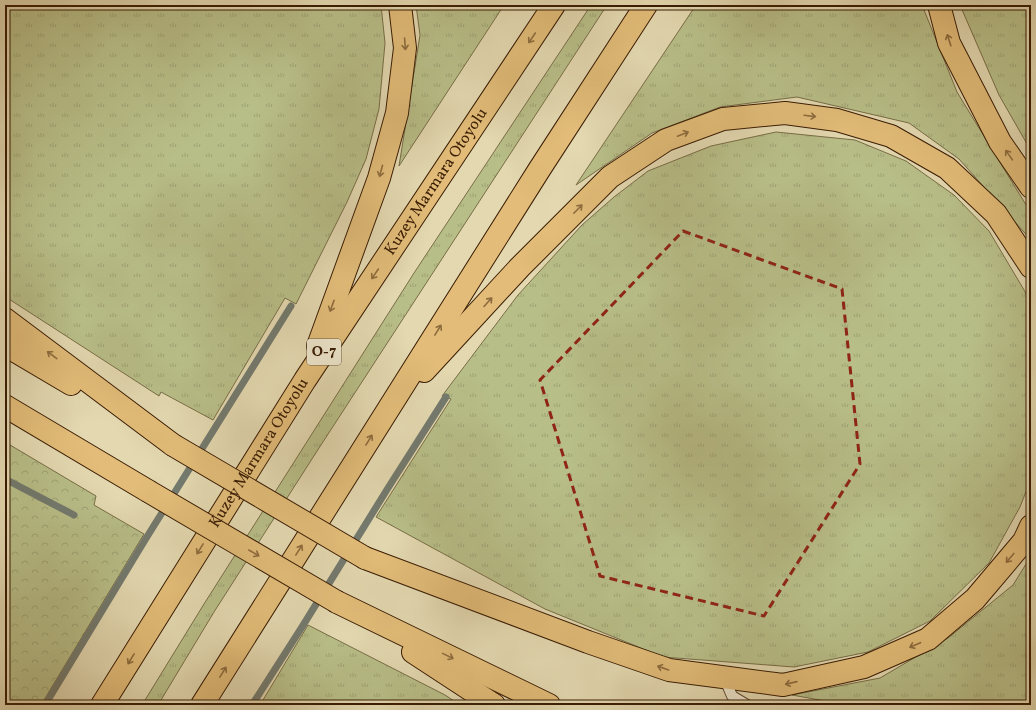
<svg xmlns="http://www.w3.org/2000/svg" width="1036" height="710" viewBox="0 0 1036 710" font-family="Vollkorn,serif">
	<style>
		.grass { fill: url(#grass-tufts); stroke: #786d46 }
		.forest { fill: url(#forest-crowns); stroke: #786d46 }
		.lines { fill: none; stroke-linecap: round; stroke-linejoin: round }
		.stream { stroke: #737a6e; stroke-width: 7 }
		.lane-casing { stroke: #644b2f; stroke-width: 12 }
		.highway-casing { stroke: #391c04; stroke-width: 24 }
		.lane { stroke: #ede6cc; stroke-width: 10 }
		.highway { stroke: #e2bc78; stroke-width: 22 }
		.highway-bridge-casing { stroke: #391c04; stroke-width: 24; stroke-linecap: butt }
		.highway-bridge { stroke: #e2bc78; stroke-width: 22 }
		.oneway { stroke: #8e6c3e }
		.marked { fill: none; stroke: #8f2418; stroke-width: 3; stroke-dasharray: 8 5; stroke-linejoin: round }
		.labels { text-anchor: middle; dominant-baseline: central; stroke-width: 3; stroke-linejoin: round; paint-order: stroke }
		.shield { fill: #ede6cc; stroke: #6f5940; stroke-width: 1 }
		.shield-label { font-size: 15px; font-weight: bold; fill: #391c04 }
		.street-label { font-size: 16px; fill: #391c04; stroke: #ede6cc }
	</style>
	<defs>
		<pattern id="grass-tufts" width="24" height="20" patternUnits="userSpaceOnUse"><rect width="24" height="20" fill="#b8be88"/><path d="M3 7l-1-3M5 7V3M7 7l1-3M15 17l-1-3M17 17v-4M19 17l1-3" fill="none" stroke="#9fa374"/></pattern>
		<pattern id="forest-crowns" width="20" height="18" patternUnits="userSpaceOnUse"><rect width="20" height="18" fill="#b8be88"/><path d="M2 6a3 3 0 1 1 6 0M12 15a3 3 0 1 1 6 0" fill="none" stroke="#9fa374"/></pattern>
	</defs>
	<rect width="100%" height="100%" fill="#e3d8b0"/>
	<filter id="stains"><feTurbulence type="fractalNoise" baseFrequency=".005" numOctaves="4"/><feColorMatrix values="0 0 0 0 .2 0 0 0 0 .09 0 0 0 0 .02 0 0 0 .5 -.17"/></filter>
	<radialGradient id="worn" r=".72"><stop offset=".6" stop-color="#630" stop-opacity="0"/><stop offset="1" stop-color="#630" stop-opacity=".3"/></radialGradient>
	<path class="grass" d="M5 5H381L385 43 379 109 366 159 347 202 296 304 285 298 213 420 161 392 159 396 12 301 5 296Z
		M416 5H504L399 166 420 35Z
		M591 5H607L319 448 214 612 158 705H142L204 604 414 273Z
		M696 5H922L957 92 1031 213V240L959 159 909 123 797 97 720 107 652 133 576 185Z
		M960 5H1031V151L999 95Z
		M776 132 855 140 906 161 954 195 989 231 1027 295 1031 315V479L1020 507 989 563 930 621 868 652 794 667 663 657 545 609 376 517 451 399 442 396 518 295 582 225 614 197 648 171 711 146Z
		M1031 556V705H847L792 695 880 678 948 638 1013 585Z
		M308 625 445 695 460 705H260Z"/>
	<path class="forest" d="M5 442 96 496 94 505 144 534 41 705H5Z"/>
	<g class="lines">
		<path class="stream" d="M5 479 74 515
			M45 705 145 540 291 306
			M252 705 302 627 388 488 446 397"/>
		<defs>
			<path id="lane" d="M724 677 732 696 747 705"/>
			<g id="highway">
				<path d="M939 5 949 43 1000 142 1031 187"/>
				<path d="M5 319 173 445"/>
				<path d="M5 345 71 384"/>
				<path d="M318 346 379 178 397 113 405 48 400 5"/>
				<path d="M424 371 520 267 610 177 666 140 723 119 785 113 837 120 891 136 947 168 996 214 1031 267"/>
				<path d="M5 406 148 491"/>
				<path d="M365 558 588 642 669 670 783 685 864 667 928 639 975 599 1024 541 1031 526"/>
				<path d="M337 602 549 705"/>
				<path d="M413 652 494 705"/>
				<path id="s1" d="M102 705 305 380 554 5"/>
				<path d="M202 705 539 170 646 5"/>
			</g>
		</defs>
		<use href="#lane" class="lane-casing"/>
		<use href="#highway" class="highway-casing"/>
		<use href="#lane" class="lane"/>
		<use href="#highway" class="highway"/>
		<defs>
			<path id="highway-bridge" d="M173 445 365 558
				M148 491 337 602"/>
		</defs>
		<use href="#highway-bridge" class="highway-bridge-casing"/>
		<use href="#highway-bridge" class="highway-bridge"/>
	</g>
	<defs><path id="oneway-shaft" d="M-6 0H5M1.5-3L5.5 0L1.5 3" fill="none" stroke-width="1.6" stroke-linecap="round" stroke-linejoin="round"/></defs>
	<g class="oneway">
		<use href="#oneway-shaft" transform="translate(532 38) rotate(124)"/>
		<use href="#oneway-shaft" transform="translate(949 40) rotate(-108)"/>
		<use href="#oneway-shaft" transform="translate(405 44) rotate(86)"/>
		<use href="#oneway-shaft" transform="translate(810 116) rotate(7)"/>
		<use href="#oneway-shaft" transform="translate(683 134) rotate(-21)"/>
		<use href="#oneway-shaft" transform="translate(1009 155) rotate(-125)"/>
		<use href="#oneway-shaft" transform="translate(381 171) rotate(105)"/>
		<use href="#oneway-shaft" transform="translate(578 209) rotate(-45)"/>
		<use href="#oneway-shaft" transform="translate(375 274) rotate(124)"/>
		<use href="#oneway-shaft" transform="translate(488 302) rotate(-48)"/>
		<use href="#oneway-shaft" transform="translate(332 306) rotate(110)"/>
		<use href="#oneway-shaft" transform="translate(438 330) rotate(-58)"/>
		<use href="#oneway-shaft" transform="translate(52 355) rotate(-143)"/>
		<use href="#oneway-shaft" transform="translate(369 440) rotate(-58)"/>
		<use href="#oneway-shaft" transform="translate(200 549) rotate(122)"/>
		<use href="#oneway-shaft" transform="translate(299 550) rotate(-58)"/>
		<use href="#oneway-shaft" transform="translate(254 553) rotate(30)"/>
		<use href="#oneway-shaft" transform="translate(1010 558) rotate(130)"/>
		<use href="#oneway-shaft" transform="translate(915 645) rotate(157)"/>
		<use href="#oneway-shaft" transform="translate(448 656) rotate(26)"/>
		<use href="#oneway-shaft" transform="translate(131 659) rotate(122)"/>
		<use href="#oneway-shaft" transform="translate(663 668) rotate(-161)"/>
		<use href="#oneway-shaft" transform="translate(223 672) rotate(-58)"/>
		<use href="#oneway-shaft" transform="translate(791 683) rotate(167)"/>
	</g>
	<path class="marked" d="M683 231 842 289 860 464 764 616 600 576 540 380Z"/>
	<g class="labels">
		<rect class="shield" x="307" y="339" width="34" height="26" rx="3"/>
		<g class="shield-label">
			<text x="324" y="352">O-7</text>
		</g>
		<g class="street-label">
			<text stroke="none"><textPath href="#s1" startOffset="621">Kuzey Marmara Otoyolu</textPath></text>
			<text stroke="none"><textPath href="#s1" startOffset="297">Kuzey Marmara Otoyolu</textPath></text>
		</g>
	</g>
	<rect width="1036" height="710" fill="none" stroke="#e3d8b0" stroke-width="20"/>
	<rect x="6" y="6" width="1024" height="698" fill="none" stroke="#391c04" stroke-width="2"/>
	<rect x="10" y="10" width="1016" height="690" fill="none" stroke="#391c04"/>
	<rect width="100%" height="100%" filter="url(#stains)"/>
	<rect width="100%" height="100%" fill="url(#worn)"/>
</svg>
